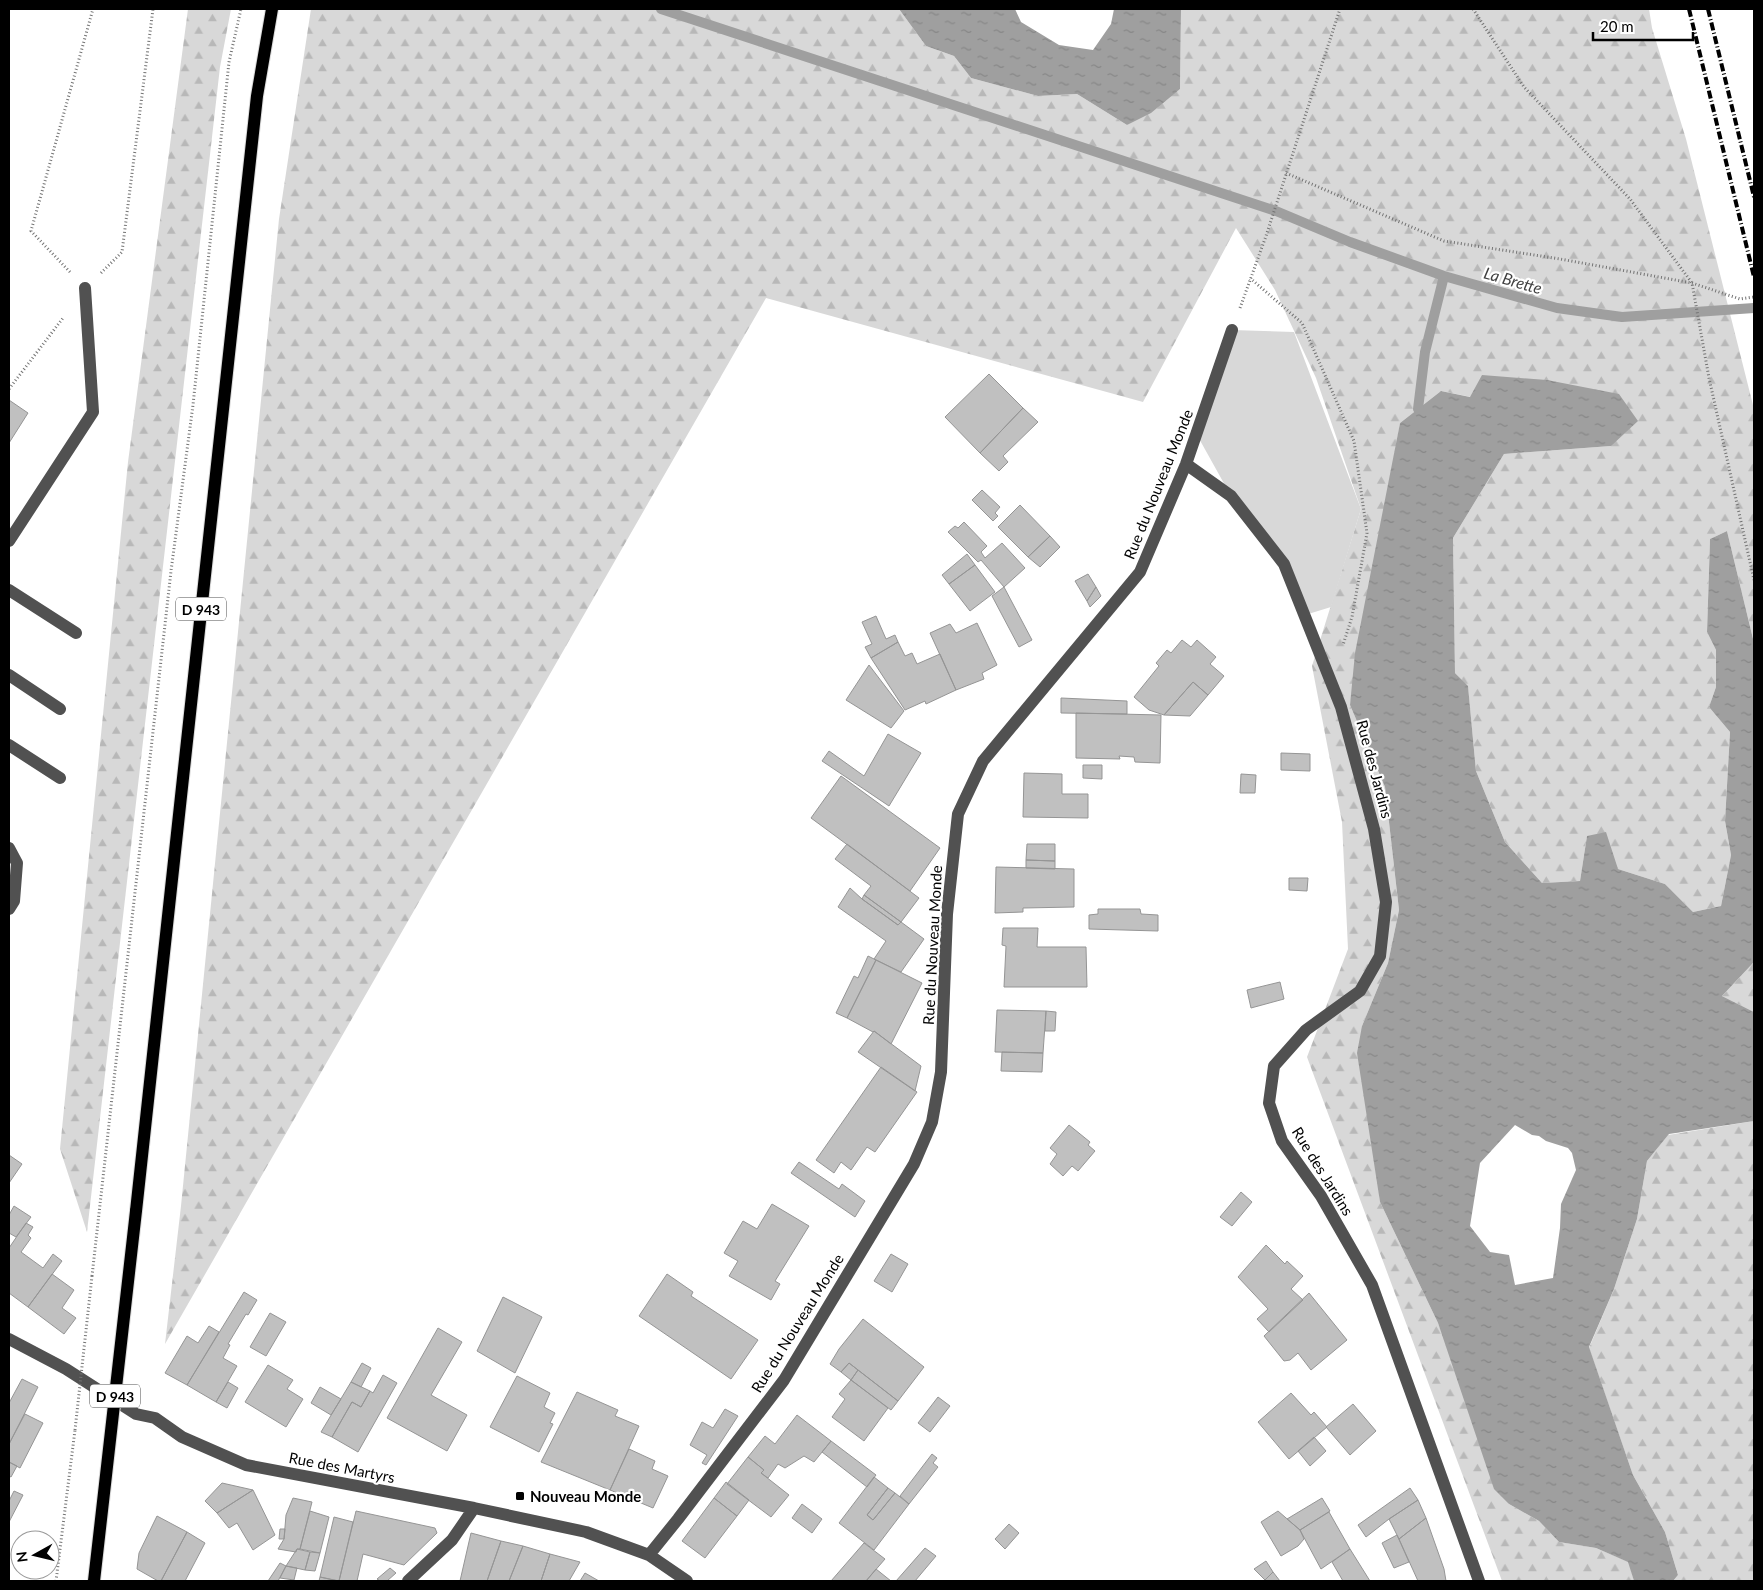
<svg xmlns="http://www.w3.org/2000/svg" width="1763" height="1590" viewBox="0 0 1763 1590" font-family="Lato,sans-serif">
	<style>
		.forest { fill: url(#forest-firs) }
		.park { fill: #d8d8d8 }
		.water { fill: url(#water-ripples); fill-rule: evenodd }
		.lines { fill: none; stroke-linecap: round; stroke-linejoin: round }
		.stream { stroke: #9f9f9f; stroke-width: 10 }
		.building { fill: #c0c0c0; stroke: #959595 }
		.major-casing { stroke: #dbdbdb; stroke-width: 14 }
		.path { stroke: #737373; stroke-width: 3; stroke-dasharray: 1 2.5; stroke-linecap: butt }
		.minor { stroke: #515151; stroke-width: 12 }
		.major { stroke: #000; stroke-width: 12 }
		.rail { stroke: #000; stroke-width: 4; stroke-dasharray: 8 2.5 1 2.5; stroke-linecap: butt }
		.major-bridge-casing { stroke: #dbdbdb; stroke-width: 14; stroke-linecap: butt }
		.path-bridge { stroke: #737373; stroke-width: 3; stroke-dasharray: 1 2.5; stroke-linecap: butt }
		.major-bridge { stroke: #000; stroke-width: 12 }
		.poi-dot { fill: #000; stroke: #fff; stroke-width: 2 }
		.labels { text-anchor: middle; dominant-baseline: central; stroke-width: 4.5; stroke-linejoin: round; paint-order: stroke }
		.shield { fill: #fff; stroke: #4c4c4c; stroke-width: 1 }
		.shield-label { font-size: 14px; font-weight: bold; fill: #000 }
		.street-label { font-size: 15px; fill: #000; stroke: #fff }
		.poi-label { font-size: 15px; font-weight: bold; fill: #000; stroke: #fff; text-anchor: start }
		.water-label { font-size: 16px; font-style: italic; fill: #404040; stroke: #fff }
	</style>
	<defs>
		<pattern id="forest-firs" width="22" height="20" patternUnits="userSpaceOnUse" patternTransform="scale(1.25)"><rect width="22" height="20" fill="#d8d8d8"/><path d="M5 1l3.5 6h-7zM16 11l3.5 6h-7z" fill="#b8b8b8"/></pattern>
		<pattern id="water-ripples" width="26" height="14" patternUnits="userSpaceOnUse" patternTransform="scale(1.25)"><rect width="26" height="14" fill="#9f9f9f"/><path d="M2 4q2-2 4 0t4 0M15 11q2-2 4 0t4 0" fill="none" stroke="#878787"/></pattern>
	</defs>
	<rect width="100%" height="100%" fill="#fff"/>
	<path class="forest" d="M188 9H231L220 67 87 1232 60 1149 128 462Z
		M311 9H899L926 46 954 56 971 78 1038 96 1077 94 1127 125 1180 89 1181 9H1649L1652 28 1686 139 1754 409V643L1727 531 1710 539 1707 632 1716 650V687L1709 707 1730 732 1725 821 1731 855 1721 906 1693 912 1665 884 1618 869 1587 836 1580 881 1542 883 1505 842 1476 771 1468 687 1455 673 1453 538 1504 454 1611 446 1471 397 1441 391 1400 423 1350 705 1385 787 1399 910 1388 963 1362 1026 1380 1202 1438 1323 1509 1504 1539 1521 1559 1542 1596 1548 1629 1562 1634 1581H1502L1307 1057 1348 949 1342 822 1312 666 1361 509 1316 378 1275 290 1236 228 1143 402 766 298 165 1344 181 1206 279 219Z
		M1754 962V1012L1722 996Z
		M1754 1121V1581H1673L1678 1575 1665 1532 1633 1475 1589 1348 1614 1289 1637 1219 1647 1161 1668 1135Z"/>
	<path class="park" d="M1232 330 1294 332 1361 509 1331 607 1305 615 1284 564 1231 496 1197 435Z"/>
	<path class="water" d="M899 9H1015L1021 22 1059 45 1093 50 1111 24 1114 9H1181L1180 89 1151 113 1127 125 1077 94 1038 96 971 78 954 56 926 46Z
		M1482 375 1547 380 1619 394 1638 421 1611 446 1504 454 1453 538 1455 673 1468 686 1476 771 1505 842 1542 883 1580 881 1587 836 1606 832 1618 869 1665 884 1693 912 1721 906 1731 855 1725 821 1730 732 1709 707 1716 687V650L1707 632 1710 539 1727 531 1754 643V962L1722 996 1754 1012V1121L1669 1134 1647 1161 1637 1219 1614 1289 1589 1347 1633 1475 1665 1532 1678 1575 1673 1581H1634L1628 1562 1596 1548 1559 1542 1539 1521 1509 1504 1494 1489 1438 1323 1380 1202 1357 1053 1362 1026 1388 963 1399 910 1385 787 1350 705 1355 653 1400 423 1441 391 1470 397ZM1515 1125 1532 1135 1539 1136 1546 1141 1568 1148 1572 1153 1576 1170 1561 1204 1560 1228 1553 1278 1515 1285 1509 1255 1490 1252 1470 1226 1480 1163Z"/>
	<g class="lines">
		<path class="stream" d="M661 9 1276 211 1350 242 1444 276 1557 308 1622 317 1754 308
			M1418 409 1425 352 1444 276"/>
	</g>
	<path class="building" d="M989 374 1023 408 980 453 945 417Z
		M9 400 28 413 9 443Z
		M1023 408 1038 422 1003 456 1008 462 999 471 980 453Z
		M982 490 1000 507 995 513 998 516 993 521 972 500Z
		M1020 505 1050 536 1028 557 998 527Z
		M964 522 987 546 981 552 985 558 1002 543 1025 568 1004 587 981 560 978 562 948 532 955 526 958 528Z
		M1050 536 1060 547 1040 567 1028 557Z
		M967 554 975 565 949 584 942 575Z
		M975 565 995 592 970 611 949 584Z
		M1088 574 1096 587 1087 601 1075 581Z
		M1004 587 1032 640 1019 647 992 596Z
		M1096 587 1101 596 1090 607 1087 601Z
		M876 616 886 639 895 635 898 642 871 658 865 647 872 644 862 622Z
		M977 623 997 665 982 673 984 679 956 690 930 633 950 624 956 633Z
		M1182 640 1191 647 1197 640 1216 657 1210 664 1224 676 1208 695 1193 682 1164 715 1149 710 1134 697 1159 666 1156 663 1167 650 1171 653Z
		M898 642 905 656 912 653 917 664 940 654 956 690 926 704 925 701 905 710 871 658Z
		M869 665 904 711 891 728 846 700Z
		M1193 682 1208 695 1190 716 1164 715Z
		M1061 698 1127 701V714L1061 713Z
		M1076 713 1161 715 1160 763 1135 762 1134 757 1119 756 1120 759 1076 758Z
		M888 734 921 753 889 806 822 761 829 751 864 776Z
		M1281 753 1310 754V771L1281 770Z
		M1083 765H1102V779L1083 778Z
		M1024 773 1062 774V794H1088V818L1023 817Z
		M1241 774 1256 775 1255 793H1240Z
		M841 776 940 848 910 891 811 818Z
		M847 844 919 898 901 922 864 895 871 886 835 859Z
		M1027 844H1055V861L1026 860Z
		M1026 860 1055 861V869L1026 868Z
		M996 867 1074 869V907L1023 908V912L995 913Z
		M1289 878H1308L1307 891 1289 890Z
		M850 888 862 899 898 925 901 922 924 939 901 972 874 959 886 941 838 907Z
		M864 895 901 922 898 925 862 899Z
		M1098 909H1140L1141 914 1158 915V931L1089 929V915L1098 914Z
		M1003 928H1038L1037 947H1086L1087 987H1004L1006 946 1002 945Z
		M868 956 876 960 847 1018 836 1013 854 976 858 978Z
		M876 960 922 983 891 1044 874 1031 873 1032 847 1018Z
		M1280 982 1284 999 1251 1008 1247 990Z
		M997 1010 1046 1011 1043 1053 995 1052Z
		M1046 1011 1056 1012 1055 1031H1045Z
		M874 1031 921 1066 915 1091 858 1052Z
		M1002 1052 1043 1053 1042 1072 1001 1071Z
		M881 1067 917 1092 875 1152 867 1147 851 1170 841 1162 834 1173 816 1160Z
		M1069 1125 1090 1142 1088 1145 1095 1151 1078 1171 1072 1166 1063 1176 1050 1164 1057 1154 1050 1148Z
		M9 1155 22 1164 9 1183Z
		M799 1162 839 1189 842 1184 865 1201 855 1217 791 1173Z
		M1241 1192 1252 1202 1232 1226 1220 1217Z
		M772 1204 809 1226 775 1281 780 1284 771 1300 729 1276 738 1261 724 1253 743 1221 757 1229Z
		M14 1206 31 1217 16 1237 9 1233V1215Z
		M26 1223 33 1227 28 1235 31 1238 21 1252 43 1268 53 1254 62 1261 28 1307 9 1293V1248Z
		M1266 1245 1285 1264 1287 1261 1303 1276 1291 1289 1303 1300 1269 1332 1257 1319 1268 1309 1238 1277Z
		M891 1254 908 1264 892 1292 874 1281Z
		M52 1274 74 1290 62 1308 76 1318 64 1334 28 1307Z
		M667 1274 693 1292 691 1296 758 1340 731 1379 639 1316Z
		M244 1292 257 1300 248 1315 246 1314 228 1344 230 1345 223 1358 237 1366 216 1402 187 1385Z
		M1309 1293 1347 1340 1311 1370 1298 1353 1290 1360 1284 1361 1264 1336Z
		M503 1297 542 1317 515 1373 477 1351Z
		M270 1313 286 1322 266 1356 250 1347Z
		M863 1319 924 1367 898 1401 849 1363 841 1372 830 1364 839 1349Z
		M209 1326 219 1332 187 1385 165 1373 187 1336 198 1343Z
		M438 1328 462 1342 431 1395 467 1415 447 1451 387 1418Z
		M362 1363 371 1368 361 1387 351 1382Z
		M849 1363 858 1370 851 1380 841 1372Z
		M268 1365 293 1380 287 1389 303 1399 286 1427 245 1402Z
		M858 1370 898 1401 891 1410 851 1380Z
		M383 1375 397 1383 358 1452 332 1437 352 1402 361 1407 370 1391 373 1393Z
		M517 1376 550 1393 544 1407 555 1413 550 1423 553 1424 539 1452 490 1427Z
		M22 1379 38 1387 9 1444V1403Z
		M851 1380 888 1408 864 1441 832 1417 845 1399 839 1394Z
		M228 1382 238 1388 227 1408 216 1402Z
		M351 1382 370 1391 361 1407 352 1402 332 1437 321 1432Z
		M320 1387 341 1399 331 1415 311 1403Z
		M577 1392 618 1410 615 1416 639 1426 610 1490 541 1462Z
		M1291 1393 1311 1415 1314 1412 1327 1427 1289 1459 1258 1422Z
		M938 1397 950 1406 930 1432 918 1423Z
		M1353 1404 1376 1431 1350 1455 1326 1427Z
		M725 1409 738 1416 706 1465 702 1463 707 1455 690 1445 702 1422 713 1428Z
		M25 1414 43 1423 20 1468 9 1462V1444Z
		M797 1415 831 1441 814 1462 804 1456 785 1468 778 1464 768 1478 761 1473 764 1470 748 1457 765 1436 775 1444Z
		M1314 1437 1326 1451 1310 1466 1298 1451Z
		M831 1441 876 1475 867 1487 822 1452Z
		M629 1449 655 1461 652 1469 668 1476 653 1508 610 1490Z
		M932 1454 937 1458 933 1463 938 1467 909 1504 900 1496Z
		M748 1457 764 1470 761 1473 789 1495 771 1517 727 1484Z
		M9 1462 17 1466 11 1477 9 1476Z
		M874 1477 888 1488 867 1515 873 1520 895 1493 909 1504 874 1550 839 1523Z
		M726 1482 749 1500 737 1516 714 1498Z
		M222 1483 253 1490 217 1513 205 1501Z
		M888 1488 895 1493 873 1520 867 1515Z
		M1410 1488 1418 1500 1389 1519 1366 1537 1358 1525Z
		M253 1490 275 1535 253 1550 237 1523 229 1528 217 1513Z
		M14 1491 23 1495 9 1522V1501Z
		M293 1498 312 1502 300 1549H297L296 1552 278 1549 284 1539 286 1515Z
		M714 1498 737 1516 705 1558 682 1541Z
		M1322 1498 1330 1511 1300 1530 1287 1519Z
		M1418 1500 1426 1518 1399 1539 1389 1519Z
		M802 1504 822 1519 812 1533 792 1518Z
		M310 1511 329 1517 320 1553 300 1549Z
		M356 1511 435 1528 437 1533 404 1565 363 1554 357 1581H339Z
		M1278 1511 1300 1530 1304 1539 1298 1546 1281 1556 1261 1522Z
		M1329 1512 1350 1549 1321 1569 1300 1530Z
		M157 1516 187 1532 161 1581H158L137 1569 139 1553Z
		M334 1517 353 1522 339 1581 320 1577Z
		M1426 1518 1444 1569 1446 1581H1418L1399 1539Z
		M1009 1524 1019 1533 1005 1549 995 1539Z
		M280 1529H285L284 1539H279Z
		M187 1532 205 1543 185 1581H161Z
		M471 1533 501 1541 487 1581H460Z
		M1397 1535 1409 1562 1394 1568 1382 1543Z
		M501 1541 523 1546 509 1581H487Z
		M864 1543 885 1559 866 1581H831Z
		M523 1546 550 1554 541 1581H509Z
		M925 1548 936 1556 915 1581H896Z
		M297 1549 310 1552 305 1570 286 1566Z
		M1350 1549 1370 1581H1343L1332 1562Z
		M310 1552 320 1553 315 1571 305 1570Z
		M550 1554 580 1562 569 1581H541Z
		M1266 1561 1273 1572 1265 1580 1254 1569Z
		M280 1563 286 1566 278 1581H268Z
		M286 1566 297 1568 294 1580 280 1578Z
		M390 1568 396 1573 387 1581H380L377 1579Z
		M876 1569 891 1581H866Z
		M1273 1572 1280 1581H1266L1265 1580Z
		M585 1573 599 1581H580Z
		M320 1577 338 1581H319Z"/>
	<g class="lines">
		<defs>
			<path id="major" d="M136 1211 257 96 272 9"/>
		</defs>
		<use href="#major" class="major-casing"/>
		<path class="path" d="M1473 9 1524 87 1630 199 1692 283 1709 378 1754 580
			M1286 173 1444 241 1560 259 1692 283 1740 299 1754 297
			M70 272 31 231 93 9
			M101 273 122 252 153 9
			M1250 278 1302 323 1354 441 1367 533 1352 617 1343 645
			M1240 308 1266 236 1340 9
			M9 389 63 318
			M92 1276 171 571 193 405 229 62 241 9
			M56 1581 75 1430"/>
		<path class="minor" d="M1186 464 1231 496 1284 564 1341 707 1374 829 1386 902 1380 956 1360 991 1306 1030 1274 1066 1269 1103 1282 1141 1321 1196 1372 1285 1479 1581
			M9 541 93 412 85 288
			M9 590 76 633
			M9 675 60 709
			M9 745 60 778
			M9 848 17 863 14 901 9 909
			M9 1339 66 1369 136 1414 155 1418 182 1437 246 1465 474 1508 586 1532 649 1555 687 1581
			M649 1555 678 1519 784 1380 914 1164 932 1122 941 1072 947 914 958 814 983 761 1140 572 1186 464 1232 330
			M408 1581 452 1540 474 1508"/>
		<use href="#major" class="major"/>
		<path class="rail" d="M1689 9 1754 277
			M1708 9 1754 197"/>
		<defs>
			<path id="major-bridge" d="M94 1581 136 1211"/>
		</defs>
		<use href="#major-bridge" class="major-bridge-casing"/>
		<path class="path-bridge" d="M75 1430 92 1276"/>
		<use href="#major-bridge" class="major-bridge"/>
	</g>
	<rect class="poi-dot" x="515" y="1491" width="10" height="10" rx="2.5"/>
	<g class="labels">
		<g class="shield">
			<rect x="176" y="597.5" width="50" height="23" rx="4"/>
			<rect x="90" y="1384.5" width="50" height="23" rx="4"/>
		</g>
		<g class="shield-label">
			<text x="201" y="609">D 943</text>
			<text x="115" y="1396">D 943</text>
		</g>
		<g class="street-label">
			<text transform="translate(1158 484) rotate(-68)">Rue du Nouveau Monde</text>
			<text transform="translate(1375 769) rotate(75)">Rue des Jardins</text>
			<text transform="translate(932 945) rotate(-87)">Rue du Nouveau Monde</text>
			<text transform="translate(1323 1171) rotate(58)">Rue des Jardins</text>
			<text transform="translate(797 1323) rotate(-58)">Rue du Nouveau Monde</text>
			<text transform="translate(342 1467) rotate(11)">Rue des Martyrs</text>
		</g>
		<g class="poi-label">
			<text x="530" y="1496">Nouveau Monde</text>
		</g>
		<g class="water-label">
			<text transform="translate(1513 280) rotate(16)">La Brette</text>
		</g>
	</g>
	<rect width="1763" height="1590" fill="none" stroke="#000000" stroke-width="20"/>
	<g transform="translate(35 1555) rotate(262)"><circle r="24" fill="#ffffff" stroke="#999999"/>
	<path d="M0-4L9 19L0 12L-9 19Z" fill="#000000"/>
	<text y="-8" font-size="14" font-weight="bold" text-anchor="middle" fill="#000000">N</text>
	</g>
	<path d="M1593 32v8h100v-8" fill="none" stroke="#000000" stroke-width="2.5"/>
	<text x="1600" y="32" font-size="15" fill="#000000" stroke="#ffffff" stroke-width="4" paint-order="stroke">20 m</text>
</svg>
